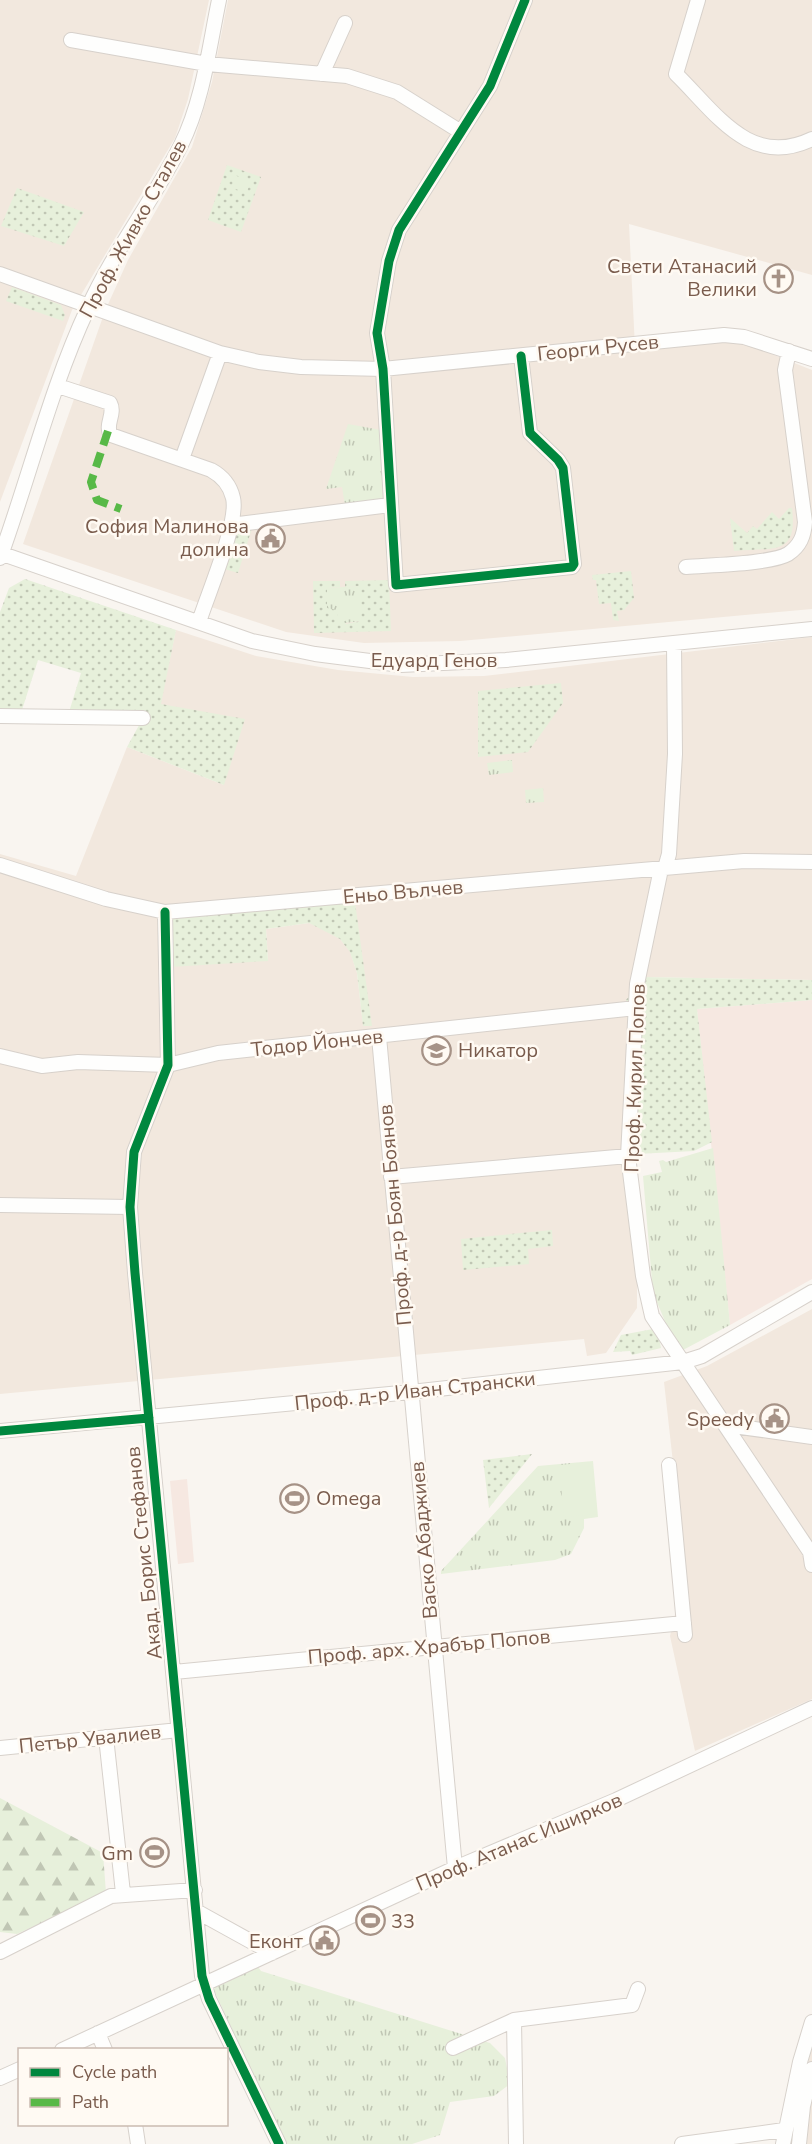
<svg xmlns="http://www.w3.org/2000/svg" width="812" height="2144" viewBox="0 0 812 2144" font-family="'Nunito Sans',sans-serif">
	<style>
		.residential { fill: #f2e8de; fill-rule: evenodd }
		.commercial { fill: #f6e8e1 }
		.grass { fill: url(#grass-dots) }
		.forest { fill: url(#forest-firs) }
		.park { fill: url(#park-tufts) }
		.garden { fill: #e7f0db }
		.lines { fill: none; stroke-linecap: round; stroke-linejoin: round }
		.minor-casing { stroke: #d7d1cb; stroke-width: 16 }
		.minor { stroke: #fefefd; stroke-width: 14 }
		.quiet { stroke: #58b947; stroke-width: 8; stroke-dasharray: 15 8; stroke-linecap: butt }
		.cycleway-casing { stroke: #fffaf3; stroke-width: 13 }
		.cycleway { stroke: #00873e; stroke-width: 9 }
		.labels { text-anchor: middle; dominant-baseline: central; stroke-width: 5; stroke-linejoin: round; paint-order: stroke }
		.street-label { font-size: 20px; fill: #7a5c4d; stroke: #fffaf3 }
		.poi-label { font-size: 20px; fill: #7a5c4d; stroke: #fffaf3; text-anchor: end }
	</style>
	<defs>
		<pattern id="grass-dots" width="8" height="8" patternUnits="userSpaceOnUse" patternTransform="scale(1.5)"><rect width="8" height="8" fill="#e7f0db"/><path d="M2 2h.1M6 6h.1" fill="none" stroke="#c0c6b4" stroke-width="1.8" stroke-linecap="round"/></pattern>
		<pattern id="forest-firs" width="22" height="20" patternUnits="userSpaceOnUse" patternTransform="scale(1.5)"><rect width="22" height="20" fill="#e7f0db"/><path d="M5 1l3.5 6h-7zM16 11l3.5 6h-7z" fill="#c0c6b4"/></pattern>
		<pattern id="park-tufts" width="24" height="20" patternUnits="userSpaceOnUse" patternTransform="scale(1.5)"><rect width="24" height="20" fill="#e7f0db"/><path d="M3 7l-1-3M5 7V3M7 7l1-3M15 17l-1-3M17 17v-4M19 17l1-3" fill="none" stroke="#c0c6b4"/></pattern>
	</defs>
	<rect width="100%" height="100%" fill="#f9f5f0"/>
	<path class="residential" d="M0 0H209L188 99 175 138 72 310 0 502Z
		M228 0H812V275L629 224 635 348 725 340 741 342 812 370V609L460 641 364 643 286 632 23 544 105 311 128 260 192 147 212 82Z
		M176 630 256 656 338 670 413 677 484 676 812 637V980L644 977 626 1000 637 1154V1308L606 1353 587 1356 584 1339 0 1394V854L76 876 127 747 224 785 160 704ZM355 902 363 1025 357 973 350 951 340 939 324 929 309 923 266 929 268 960 170 917Z
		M812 1309V1699L695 1751 670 1636 685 1570 664 1382 707 1366Z
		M812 2047V2144H792L805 2074Z"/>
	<path class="commercial" d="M812 1000V1279L730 1325 697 1009Z
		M187 1479 194 1562 178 1564 170 1481Z"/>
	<path class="grass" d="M227 165 261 177 241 232 208 220Z
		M17 188 84 212 64 246 1 226Z
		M12 287 61 305 65 315 63 321 6 301Z
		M789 508H792C798 557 773 547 734 551L730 518 747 533 753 526 757 529 772 512 779 519Z
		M252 528 238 573 221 568C228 546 225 530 252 528Z
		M631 571 634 598 624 610 617 611 619 621 613 620 611 603 599 604 596 580H593L592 575Z
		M25 579 176 630 161 704 245 719 224 785 127 747 143 718 69 712 81 673 38 660 21 713 0 711V612L9 588Z
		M389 580 391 631 314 633 313 581H340V587L327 588 346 624 360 621V586L345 587V581Z
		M561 683 563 703 528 752 478 757V691Z
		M355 902 372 1026H363L357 973 350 952 340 939 309 923 266 929 268 961 170 967V917Z
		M644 977 812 980V1000L697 1009 712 1142 694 1151 637 1154 626 1000Z
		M552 1230 553 1246 528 1249 529 1264 463 1270 461 1239Z
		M653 1329 659 1338 661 1348 632 1355 630 1351 613 1352 621 1335Z
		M532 1454 489 1508 483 1460Z"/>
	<path class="forest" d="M0 1798 103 1853 106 1893 17 1934 0 1932Z"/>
	<path class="park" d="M232 174 251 182 246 193 233 188Z
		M348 424 381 430 385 501 345 506 342 487 326 489Z
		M360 586V621L338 624 337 610 327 608V588Z
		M512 760 513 772 489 775 487 763Z
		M543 788 544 802 526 803 525 790Z
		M713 1148 730 1325 683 1350 667 1326 653 1293 643 1176 662 1172 659 1161 663 1160 666 1162Z
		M593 1461 598 1517 584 1519V1528L571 1554 555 1560 441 1574V1571L538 1466Z
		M254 1961 261 1971 490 2043 505 2058 510 2084 494 2096 450 2102 440 2135 412 2144H285L214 1990 216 1984Z"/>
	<path class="garden" d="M592 1462 597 1514 564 1517 559 1465Z"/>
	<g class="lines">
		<defs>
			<path id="minor" d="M698 0 676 74C716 113 750 169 812 139
				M71 40 207 64 347 76 397 92 461 132
				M322 74 345 23
				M0 274 220 353 259 362 301 367 383 369 724 335 744 337 812 359
				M521 356 530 433 558 460 563 468 574 564 572 567 396 585 383 369 377 333 389 261 399 230 490 86 525 0
				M58 386 110 403C116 414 104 425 111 435L211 470C222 476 230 485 233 498 239 522 207 596 199 622
				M182 459 220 353
				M231 525 390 505
				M0 553 252 641 315 654 401 665 506 660 812 629
				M0 558C30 475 51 387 88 308 113 252 153 201 181 145 203 101 209 48 219 0
				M686 567C709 565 771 564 788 554 800 546 804 536 805 522L785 370 789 351
				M0 716 143 718
				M0 865 106 899 165 912 744 861 812 862
				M665 868 669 854 675 754 674 644
				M661 869 637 984 628 1156 643 1276 652 1316 810 1552 812 1565
				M165 912 168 1065 134 1152 130 1207 135 1273 202 1976 209 1999 279 2144
				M379 1037 455 1868
				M0 1056 42 1066 78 1062 168 1065 218 1053 636 1008
				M391 1177 628 1156
				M0 1205 130 1207
				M726 1425 812 1437
				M0 1431 411 1392 683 1362 702 1356 812 1292
				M669 1465 685 1635
				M174 1672 684 1623
				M106 1737 123 1893
				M0 1748 179 1730
				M196 1911 272 1953
				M0 1952 111 1896 195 1890
				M514 2020 516 2144
				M98 2033 105 2050
				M453 2048 514 2020 632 2005 638 1989
				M62 2050 455 1868 616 1800 812 1708
				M0 2078 20 2069
				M135 2124 138 2144
				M682 2144 784 2130
				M783 2144 800 2062 812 2022
				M799 2144 803 2106 812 2069"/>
		</defs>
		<use href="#minor" class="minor-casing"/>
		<use href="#minor" class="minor"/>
		<path class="quiet" d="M108 431 91 482 97 500 121 509"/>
		<defs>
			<path id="cycleway" d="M521 356 530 433 558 460 563 468 574 564 572 567 396 585 383 369 377 333 389 261 399 230 490 86 525 0
				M165 912 168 1065 134 1152 130 1207 135 1273 202 1976 209 1999 279 2144
				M0 1431 149 1418"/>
		</defs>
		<use href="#cycleway" class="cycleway-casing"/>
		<use href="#cycleway" class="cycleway"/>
	</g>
	<defs>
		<symbol id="church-ring" viewBox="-11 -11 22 22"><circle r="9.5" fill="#fffaf3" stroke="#a69286" stroke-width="1.5"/><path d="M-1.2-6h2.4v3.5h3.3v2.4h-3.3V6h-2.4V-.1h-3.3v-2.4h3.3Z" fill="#a69286"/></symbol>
		<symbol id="civic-ring" viewBox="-11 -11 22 22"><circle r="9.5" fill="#fffaf3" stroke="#a69286" stroke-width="1.5"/><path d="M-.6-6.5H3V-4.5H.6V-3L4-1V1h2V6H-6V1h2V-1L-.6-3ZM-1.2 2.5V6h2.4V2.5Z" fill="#a69286"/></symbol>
		<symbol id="school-ring" viewBox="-11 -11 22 22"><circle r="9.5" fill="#fffaf3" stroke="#a69286" stroke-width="1.5"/><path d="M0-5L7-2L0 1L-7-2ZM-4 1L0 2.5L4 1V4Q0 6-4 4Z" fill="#a69286"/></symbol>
		<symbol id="stadium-ring" viewBox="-11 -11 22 22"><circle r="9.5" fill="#fffaf3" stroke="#a69286" stroke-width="1.5"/><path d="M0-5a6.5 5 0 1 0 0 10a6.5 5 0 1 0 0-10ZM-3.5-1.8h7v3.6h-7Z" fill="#a69286"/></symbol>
	</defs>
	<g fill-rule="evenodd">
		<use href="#church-ring" x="762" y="262" width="33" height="33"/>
		<use href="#civic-ring" x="254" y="522" width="33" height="33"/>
		<use href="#school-ring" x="420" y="1034" width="33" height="33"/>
		<use href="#civic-ring" x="758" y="1402" width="33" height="33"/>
		<use href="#stadium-ring" x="278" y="1482" width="33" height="33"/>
		<use href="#stadium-ring" x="138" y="1836" width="33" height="33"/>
		<use href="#stadium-ring" x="354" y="1904" width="33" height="33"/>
		<use href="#civic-ring" x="308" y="1924" width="33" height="33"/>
	</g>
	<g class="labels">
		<g class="street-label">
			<text transform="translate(133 229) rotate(-61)">Проф. Живко Сталев</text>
			<text transform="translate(598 348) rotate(-6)">Георги Русев</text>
			<text x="434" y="660">Едуард Генов</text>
			<text transform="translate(403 892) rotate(-5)">Еньо Вълчев</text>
			<text transform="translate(317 1043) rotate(-6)">Тодор Йончев</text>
			<text transform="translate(635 1078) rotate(-88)">Проф. Кирил Попов</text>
			<text transform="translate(395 1215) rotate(-95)">Проф. д-р Боян Боянов</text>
			<text transform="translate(415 1391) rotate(-6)">Проф. д-р Иван Странски</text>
			<text transform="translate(424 1540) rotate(-95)">Васко Абаджиев</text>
			<text transform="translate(144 1553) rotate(-96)">Акад. Борис Стефанов</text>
			<text transform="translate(429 1647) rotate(-5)">Проф. арх. Храбър Попов</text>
			<text transform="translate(90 1739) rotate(-6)">Петър Увалиев</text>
			<text transform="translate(519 1842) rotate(-23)">Проф. Атанас Иширков</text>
		</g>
		<g class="poi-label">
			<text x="757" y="266">Свети Атанасий<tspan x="757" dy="23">Велики</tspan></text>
			<text x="249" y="526">София Малинова<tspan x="249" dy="23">долина</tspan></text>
			<text x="458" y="1050" text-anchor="start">Никатор</text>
			<text x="754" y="1419">Speedy</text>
			<text x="316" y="1498" text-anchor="start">Omega</text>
			<text x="133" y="1853">Gm</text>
			<text x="391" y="1921" text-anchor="start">33</text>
			<text x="303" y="1941">Еконт</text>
		</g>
	</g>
	<rect x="18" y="2048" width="210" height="78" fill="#fffaf3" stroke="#cabbb1" stroke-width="1.5"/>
	<rect x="30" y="2068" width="30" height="9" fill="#00873e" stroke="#cabbb1" stroke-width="1.5"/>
	<text x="72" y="2078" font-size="18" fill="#7a5c4d">Cycle path</text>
	<rect x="30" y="2098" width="30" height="9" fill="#58b947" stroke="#cabbb1" stroke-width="1.5"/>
	<text x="72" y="2108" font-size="18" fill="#7a5c4d">Path</text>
</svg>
